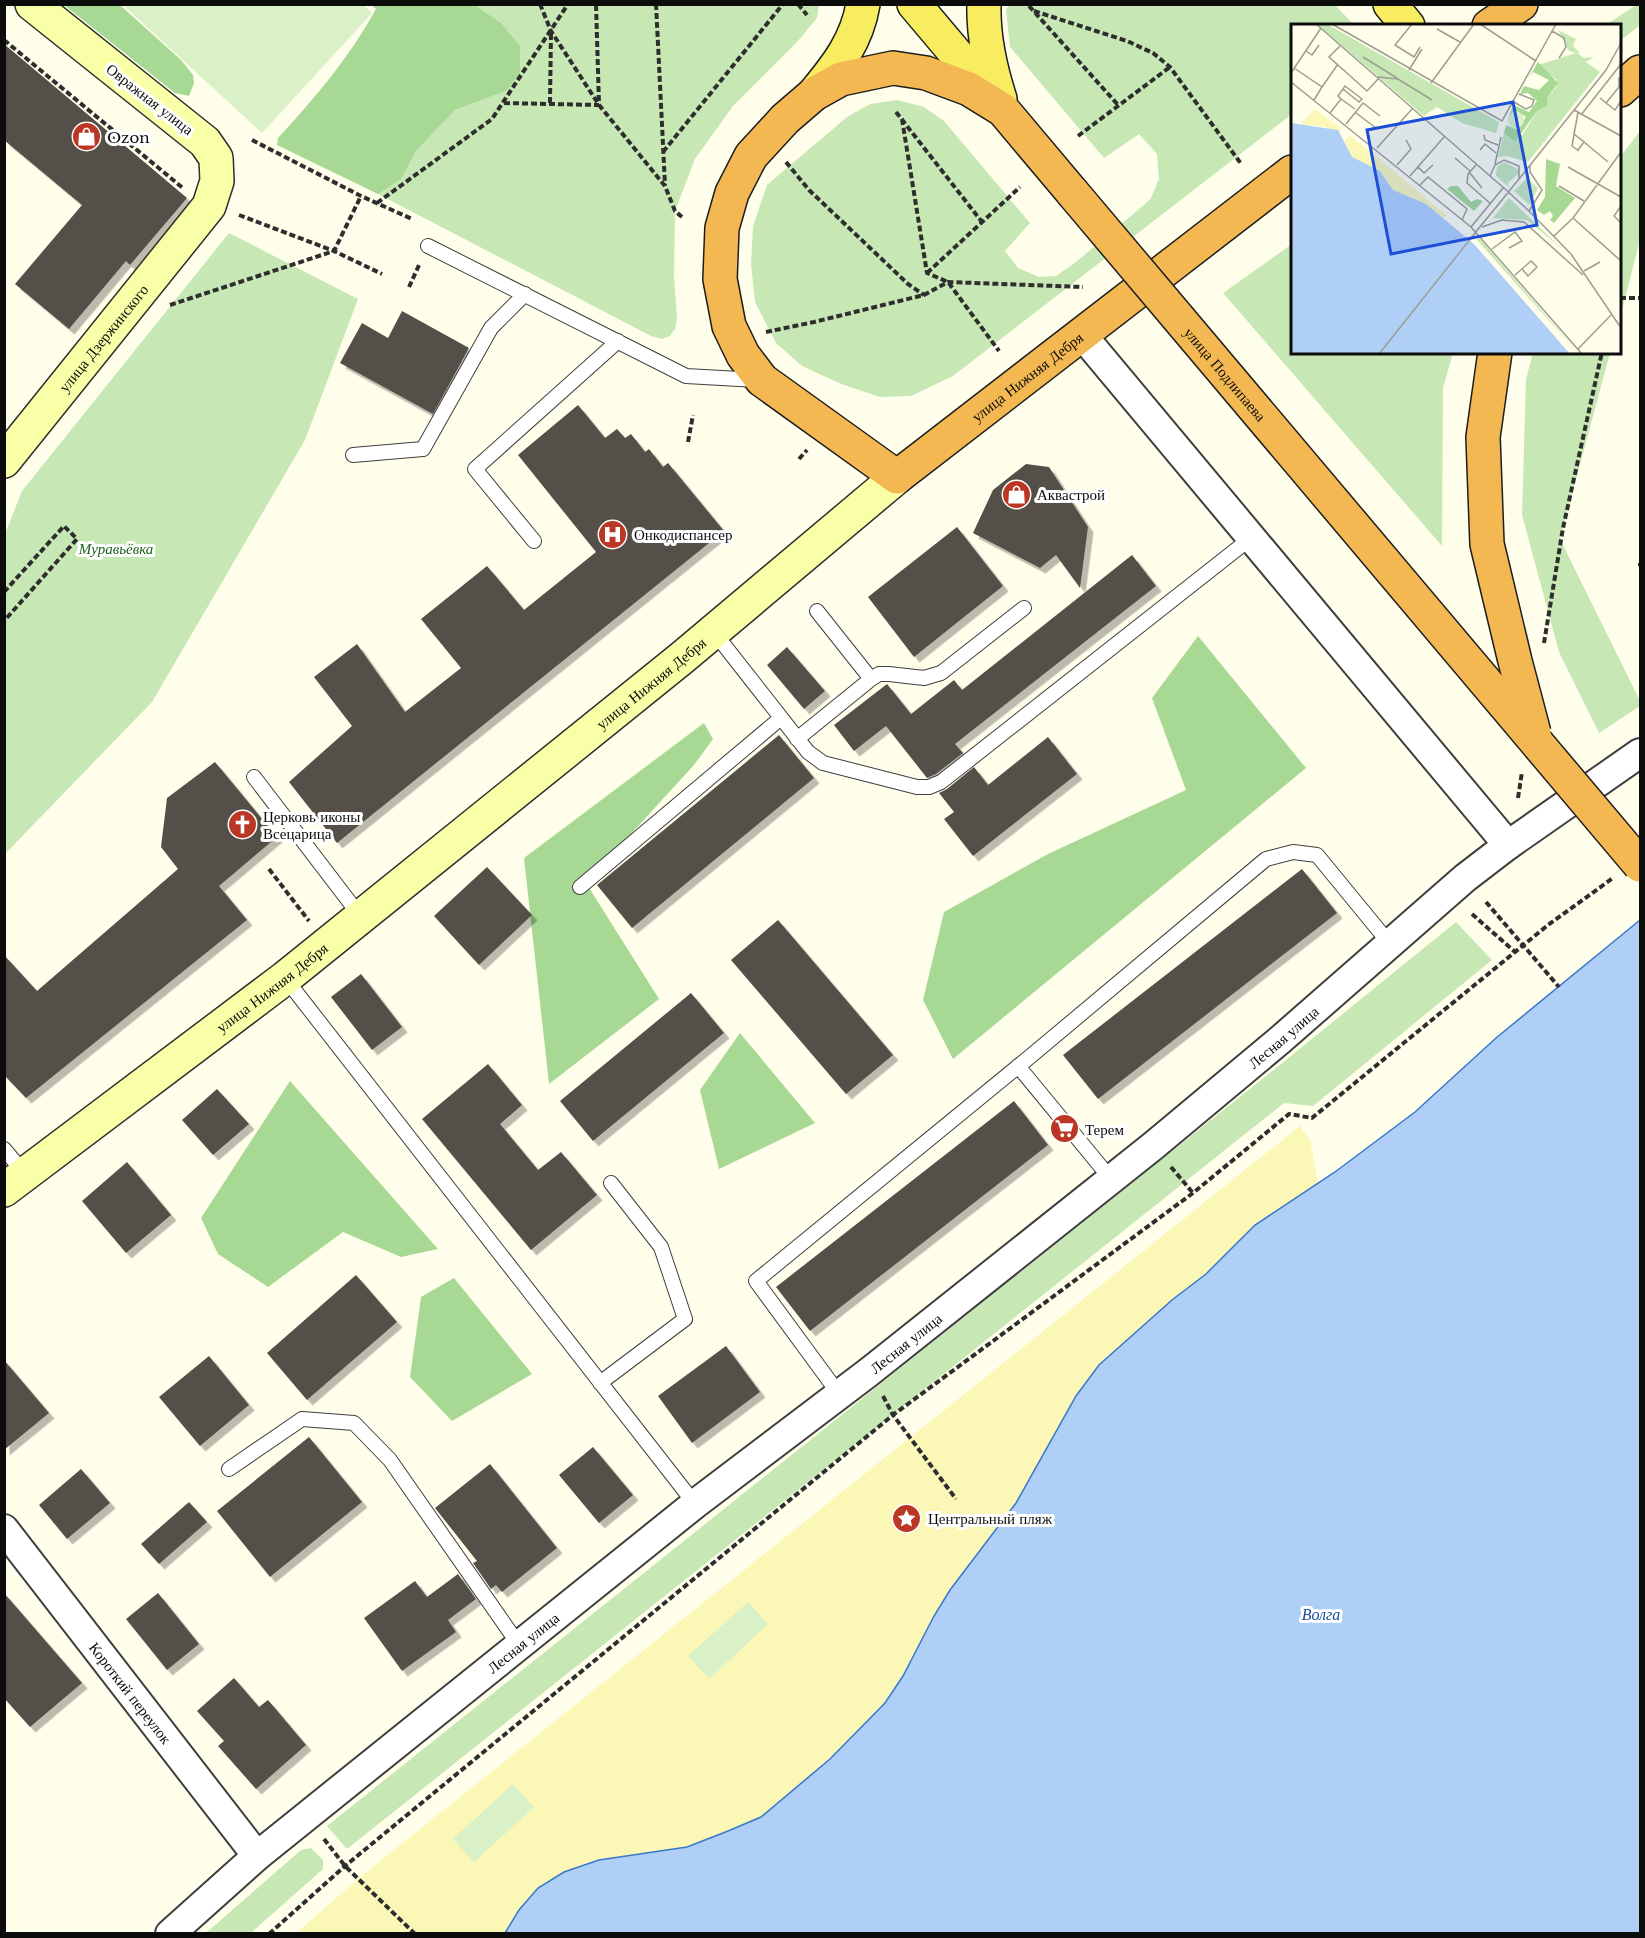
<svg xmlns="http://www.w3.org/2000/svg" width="1645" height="1938" viewBox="0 0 1645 1938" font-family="'Libre Baskerville',serif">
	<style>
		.green { fill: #c7e8b5 }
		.forest { fill: #a7d994 }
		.sand { fill: #faf7b7 }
		.pitch { fill: #daf0c7 }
		.water { fill: #b0cff6; stroke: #3777cc; stroke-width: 1.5 }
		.building { fill: #544f48; filter: url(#shadow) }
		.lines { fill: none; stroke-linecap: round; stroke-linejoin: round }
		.lane-casing { stroke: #3f3f3f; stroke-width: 16 }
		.street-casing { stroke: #3f3f3f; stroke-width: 32 }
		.secondary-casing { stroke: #2e2e2e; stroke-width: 36 }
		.primary-casing { stroke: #1d1d1d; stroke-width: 36 }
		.highway-casing { stroke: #1d1d1d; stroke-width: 36 }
		.path { stroke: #2e2e2e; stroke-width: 4; stroke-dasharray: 6 3; stroke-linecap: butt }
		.lane { stroke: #fff; stroke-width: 14 }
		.street { stroke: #fff; stroke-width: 28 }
		.secondary { stroke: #f9ffa6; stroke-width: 33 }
		.primary { stroke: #f8ed61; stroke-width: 33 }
		.highway { stroke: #f4b853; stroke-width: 33 }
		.highway-bridge-casing { stroke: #1d1d1d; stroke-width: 36; stroke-linecap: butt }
		.highway-bridge { stroke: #f4b853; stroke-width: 33 }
		.labels { text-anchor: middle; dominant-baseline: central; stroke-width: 6; stroke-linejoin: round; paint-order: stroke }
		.street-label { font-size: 15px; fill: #0c0c0c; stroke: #fff }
		.poi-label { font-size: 15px; fill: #0c0c0c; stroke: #fff; text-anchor: start }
		.park-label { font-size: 15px; font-style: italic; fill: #1f621d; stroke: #fff }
		.water-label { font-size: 16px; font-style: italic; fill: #164b9c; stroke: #fff }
		.inset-river { fill: none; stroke: #b0cff6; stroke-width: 3 }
		.inset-road { fill: none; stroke: #9e9d91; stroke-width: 1.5 }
		.view { fill: #1d4ed8; fill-opacity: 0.15; stroke: #1d4ed8; stroke-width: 3 }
		.inset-edge { fill: none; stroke: #0c0c0c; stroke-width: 3 }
	</style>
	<defs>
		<filter id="shadow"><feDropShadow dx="5.5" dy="5.5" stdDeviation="0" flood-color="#0004"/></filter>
	</defs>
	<rect width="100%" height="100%" fill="#fffeea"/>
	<path class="green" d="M475 5H819L817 18 797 42 733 106 695 159 675 211 674 277 677 319 675 329 670 336 662 339 651 336 378 194 400 179 416 151 455 110 506 91 501 23Z
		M1009 5H1335L1354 25 1292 26V114L953 376 911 396 880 397 841 384 802 366 776 343 755 302 751 264 753 226 767 185 847 117 870 104 897 100 924 107 944 121 1030 223 1005 251 1018 268 1039 277 1056 276 1076 262 1144 205 1151 198 1159 179 1157 154 1139 134 1104 158 1010 47 1006 10Z
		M1636 5H1640V25L1620 41V26L1606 25Z
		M1640 131V240L1620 318V157Z
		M229 233 358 299 305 440 152 702 5 854V534L22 491Z
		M1292 244V352L1453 353 1443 388 1442 546 1223 293Z
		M1533 353H1610L1560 539 1640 701V706L1599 733 1559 652 1522 515 1526 379Z
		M1456 922 1492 960 1313 1106 1284 1103 347 1849 327 1826 1281 1064Z
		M311 1848 323 1860V1869L251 1933H206L301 1850Z"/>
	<path class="forest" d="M64 5H120L181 60 193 75 194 83 189 96 175 93Z
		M371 5H475L501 23 520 46V73L506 91 455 110 416 151 401 179 378 194 277 145 278 138C315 98 349 58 376 9Z
		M1198 636 1306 768 953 1059 923 1000 944 912 1048 854 1186 790 1152 698Z
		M704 723 713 739 694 765 586 883 659 999 549 1084 524 858Z
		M740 1033 815 1123 719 1169 700 1090Z
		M290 1081 438 1249 401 1257 343 1232 268 1287 218 1254 201 1218Z
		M454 1278 532 1374 452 1421 410 1377 421 1297Z"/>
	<path class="sand" d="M1300 1126 1310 1140 1318 1183 1255 1225 1206 1274 1172 1300 1099 1365 1076 1396 1016 1503 950 1590 934 1616 902 1676 885 1703 830 1759 761 1817 728 1831 687 1847 599 1860 519 1910 505 1933 295 1934 365 1873Z"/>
	<path class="pitch" d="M363 5 372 13 262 133 123 5Z
		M748 1602 768 1624 709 1679 688 1656Z
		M513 1784 534 1807 474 1862 453 1839Z"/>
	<path class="water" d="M1640 920V1933H505L519 1910 538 1888 564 1872 599 1860 687 1847 728 1831 761 1817 830 1759 885 1703 903 1676 934 1616 950 1590 1016 1503 1076 1396 1099 1365 1172 1300 1206 1274 1255 1225 1335 1172 1415 1112 1496 1038Z"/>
	<path class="building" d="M4 44 187 198 130 265 126 261 69 329 15 284 82 205 4 140Z
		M402 311 469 348 433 414 340 363 362 323 388 338Z
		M578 405 605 438 617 429 625 438 631 434 645 452 649 449 663 467 668 463 724 531 337 843 289 782 352 726 314 677 357 644 405 712 461 668 421 619 487 566 524 610 596 552 518 455Z
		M1026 464 1049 467 1088 527 1080 588 1056 555 1040 568 973 533 993 490Z
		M957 527 1003 586 914 657 868 597Z
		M1132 555 1156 586 955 744 963 753 936 774 927 778 886 726 854 751 834 725 887 684 911 714 954 680 962 690Z
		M787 647 825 691 804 709 767 665Z
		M779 735 814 778 632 928 597 885Z
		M1048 737 1077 774 973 856 944 819 954 812 939 793 947 789 974 767 988 785Z
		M215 762 277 837 219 886 247 920 26 1098 4 1075V955L37 991 178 869 161 847 167 798Z
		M487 867 532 915 479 965 434 916Z
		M1302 869 1337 913 1098 1099 1063 1055Z
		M778 920 893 1055 846 1094 731 960Z
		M361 974 402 1027 372 1050 331 997Z
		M691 993 724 1033 593 1141 560 1101Z
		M488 1064 522 1105 500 1124 538 1170 561 1152 597 1195 531 1250 422 1119Z
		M217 1089 249 1124 213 1155 182 1120Z
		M1014 1101 1048 1145 810 1331 776 1287Z
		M127 1162 171 1215 126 1253 82 1201Z
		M356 1275 397 1322 307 1400 267 1353Z
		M726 1346 760 1392 692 1443 658 1396Z
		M209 1356 249 1405 200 1446 159 1397Z
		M4 1360 49 1413 4 1450Z
		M309 1437 362 1502 270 1577 217 1511Z
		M593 1447 633 1495 599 1523 559 1475Z
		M490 1464 557 1548 502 1592 496 1585 491 1589 473 1563 477 1561 435 1508Z
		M81 1469 110 1503 67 1539 39 1505Z
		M189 1502 207 1522 159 1564 141 1544Z
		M458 1574 476 1599 448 1620 456 1632 402 1671 364 1618 415 1581 427 1597Z
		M4 1593 82 1683 30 1727 4 1698Z
		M158 1593 199 1644 167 1670 126 1619Z
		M234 1678 259 1707 268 1700 306 1745 256 1789 218 1746 224 1741 197 1711Z"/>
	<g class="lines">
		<defs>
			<path id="lane" d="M428 246 686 376 757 380
				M353 455 423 449 491 328 525 294
				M534 541 475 469 618 341
				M817 611 871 679
				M713 631 808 752 823 763 917 787H929L941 782 1251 538
				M797 739 871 679 879 674H889L924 678 941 673 1024 608
				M254 777 361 917
				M580 887 781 718
				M285 978 695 1504
				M1018 1066 1111 1179
				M4 1149 25 1174
				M600 1383 685 1319 661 1247 611 1183
				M839 1394 756 1281 1032 1055 1266 859 1293 852 1317 855 1390 944
				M229 1469 302 1419 354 1423 390 1460 519 1645"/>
			<g id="street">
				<path d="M1082 335 1508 845"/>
				<path id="s1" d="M4 1529 257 1856"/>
				<path id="s2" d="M170 1934 257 1856 695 1504 869 1372 1153 1146 1280 1040 1465 878 1508 845 1640 753"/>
			</g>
			<g id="secondary">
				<path id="s3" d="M4 461 209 206 217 181 216 158 205 142 32 4"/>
				<path id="s4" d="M4 1190 285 978 683 657 897 477"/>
			</g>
			<path id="primary" d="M914 4 1000 106
				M984 4C983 37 990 68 1000 99
				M1390 4 1408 26
				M814 94C837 66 857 41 863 4"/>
			<g id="highway">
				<path d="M1489 26 1521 4"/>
				<path d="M1620 90 1640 72"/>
				<path id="s5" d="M1072 192 1003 110 969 89 926 73 893 68 841 79 814 94 785 119 751 156 732 193 722 228 720 279 729 326 743 355 762 380 897 477 1292 172"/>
			</g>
		</defs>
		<use href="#lane" class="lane-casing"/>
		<use href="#street" class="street-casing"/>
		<use href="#secondary" class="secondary-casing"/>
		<use href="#primary" class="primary-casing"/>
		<use href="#highway" class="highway-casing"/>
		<path class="path" d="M540 4 551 31 599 105 665 186 675 211 683 218
			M656 4 665 185
			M798 4 807 15
			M1029 6 1119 106
			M1034 11 1127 41 1153 53 1170 67 1242 165
			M4 40 184 189
			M504 103 599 105 596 4
			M550 103 551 32
			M896 112 982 222
			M902 119 927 273 948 282 999 351
			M1078 136 1170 67
			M252 140 361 196 412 219
			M663 152 783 4
			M786 162 809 190 908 284 924 295
			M377 203 492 119 568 4
			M239 215 334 251 382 274
			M927 273 1020 187
			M409 287 420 263
			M1620 298H1640
			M170 305 334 251 361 196
			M766 332 814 322 924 295 948 282 1083 287
			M688 442 693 415
			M799 459 807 450
			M1640 563V566
			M4 592 64 526 77 539 4 621
			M1544 643 1563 528 1602 352
			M1518 798 1522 772
			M269 869 309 921
			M1486 902 1559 987
			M1472 914 1515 952
			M1171 1167 1193 1193
			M883 1396 893 1415 956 1499
			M324 1839 345 1866 415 1934
			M269 1934 345 1866 893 1415 1193 1193 1289 1114 1312 1118 1548 925 1613 878"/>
		<use href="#lane" class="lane"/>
		<use href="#street" class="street"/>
		<use href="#secondary" class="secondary"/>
		<use href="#primary" class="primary"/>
		<use href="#highway" class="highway"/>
		<defs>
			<g id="highway-bridge">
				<path id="s6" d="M1072 192 1640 865"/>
				<path d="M1495 352 1483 437 1487 544 1515 661 1534 733"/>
			</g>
		</defs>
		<use href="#highway-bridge" class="highway-bridge-casing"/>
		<use href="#highway-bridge" class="highway-bridge"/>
	</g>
	<defs>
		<symbol id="shop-disc" viewBox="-11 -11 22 22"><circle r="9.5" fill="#bb3725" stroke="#fff"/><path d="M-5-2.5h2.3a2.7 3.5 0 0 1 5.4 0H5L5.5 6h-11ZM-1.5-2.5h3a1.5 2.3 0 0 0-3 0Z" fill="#fff"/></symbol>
		<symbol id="hospital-disc" viewBox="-11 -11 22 22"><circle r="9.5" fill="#bb3725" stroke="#fff"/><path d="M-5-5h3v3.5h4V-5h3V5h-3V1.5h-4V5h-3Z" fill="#fff"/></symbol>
		<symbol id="church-disc" viewBox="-11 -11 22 22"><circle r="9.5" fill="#bb3725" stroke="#fff"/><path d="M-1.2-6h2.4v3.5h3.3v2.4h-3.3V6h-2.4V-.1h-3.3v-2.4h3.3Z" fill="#fff"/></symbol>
		<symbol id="supermarket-disc" viewBox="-11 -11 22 22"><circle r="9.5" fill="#bb3725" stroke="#fff"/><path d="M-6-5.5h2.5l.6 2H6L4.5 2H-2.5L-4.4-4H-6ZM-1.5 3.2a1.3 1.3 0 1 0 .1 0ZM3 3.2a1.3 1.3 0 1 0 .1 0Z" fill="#fff"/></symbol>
		<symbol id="sight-disc" viewBox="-11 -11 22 22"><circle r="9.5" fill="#bb3725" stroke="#fff"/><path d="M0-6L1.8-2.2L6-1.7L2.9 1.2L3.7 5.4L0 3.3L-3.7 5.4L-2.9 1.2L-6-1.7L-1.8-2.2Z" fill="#fff"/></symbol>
	</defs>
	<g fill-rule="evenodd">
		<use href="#shop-disc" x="70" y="120" width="33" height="33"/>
		<use href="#shop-disc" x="1000" y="478" width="33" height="33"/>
		<use href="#hospital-disc" x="596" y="518" width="33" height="33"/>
		<use href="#church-disc" x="226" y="808" width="33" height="33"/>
		<use href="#supermarket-disc" x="1048" y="1112" width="33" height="33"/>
		<use href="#sight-disc" x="890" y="1502" width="33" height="33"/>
	</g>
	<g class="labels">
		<g class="street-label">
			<text transform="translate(150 99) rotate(38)">Овражная улица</text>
			<text stroke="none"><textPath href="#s3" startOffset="158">улица Дзержинского</textPath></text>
			<text stroke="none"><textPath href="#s6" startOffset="238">улица Подлипаева</textPath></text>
			<text stroke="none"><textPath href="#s5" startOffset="970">улица Нижняя Дебря</textPath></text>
			<text stroke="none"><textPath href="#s4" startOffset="822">улица Нижняя Дебря</textPath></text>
			<text stroke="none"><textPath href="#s4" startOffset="336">улица Нижняя Дебря</textPath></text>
			<text stroke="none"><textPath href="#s2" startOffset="1430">Лесная улица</textPath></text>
			<text stroke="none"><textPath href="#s2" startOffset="944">Лесная улица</textPath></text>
			<text stroke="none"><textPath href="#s2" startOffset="458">Лесная улица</textPath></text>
			<text stroke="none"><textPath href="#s1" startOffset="207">Короткий переулок</textPath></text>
		</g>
		<g class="poi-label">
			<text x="107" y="137">Ozon</text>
			<text x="1037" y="494">Аквастрой</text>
			<text x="634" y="534">Онкодиспансер</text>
			<text x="263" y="816">Церковь иконы<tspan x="263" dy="17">Всецарица</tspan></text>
			<text x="1085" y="1129">Терем</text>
			<text x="928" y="1518">Центральный пляж</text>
		</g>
		<g class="park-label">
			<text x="116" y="548">Муравьёвка</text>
		</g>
		<g class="water-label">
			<text x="1321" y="1614">Волга</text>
		</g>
	</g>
	<g transform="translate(1291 24)">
		<rect width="330" height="330" fill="#fffeea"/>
		<path d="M26 0H36L208 98 205 109 171 99 146 83 133 92ZM267 6 285 15 282 22 289 29H286L293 34 303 33 295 38 309 48 237 138 216 132 207 133 213 109 223 117 232 110 246 87 257 81 256 74 265 63 266 56 247 41 285 29 278 27ZM213 138 227 145V150L216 160 223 167 236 154 247 164 239 181 205 152 206 143ZM218 174 270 224 236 196 202 194ZM188 214 191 217 288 330 186 216Z" fill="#c7e8b5"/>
		<path d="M247 38 267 59 256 74 257 81 246 87 224 118 213 109 215 101 227 106 235 93 224 86 217 93 223 81 238 88 246 77 237 69 229 70 233 62 248 66 258 56 242 48 237 55ZM255 135 269 140 265 162 284 174 263 199 259 196 262 192 259 187 253 191 246 186 254 173ZM160 162H167L180 178 186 175 192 177 183 187 156 165Z" fill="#a7d994"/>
		<path d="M24 85 49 104V109L32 102 9 101ZM58 111 86 133 156 192 152 194 135 180 107 169 96 162 88 146 61 133 54 118Z" fill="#faf7b7"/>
		<path d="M217 96a8 8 0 1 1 16 0a8 8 0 1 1-16 0Z" fill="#daf0c7"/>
		<path d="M0 99 47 106 61 133 88 146 102 166 135 180 183 220 279 330H0Z" fill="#b0cff6"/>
		<path class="inset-river" d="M0 261 69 330"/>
		<path class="inset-road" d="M25 0 199 152M41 0 211 97 265 0M121 0 104 21 123 33 129 23M189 0 245 37M146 5 169 18M261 7 273 14 275 23 268 34M49 22 38 33 76 67 87 55M15 27 21 31 28 21M72 33 106 54M3 44 31 63 23 76M118 46 131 25M0 49 30 4M87 53 107 55 141 76M0 58 180 203 291 330M140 59 183 0M31 63 47 40M309 74 315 79 328 63V53M50 75 47 72 52 65 68 78 71 75 54 62 52 65M223 78 235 85 241 82 243 76 228 70M315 79 324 86 330 77M283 86 330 112M287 88 281 122 288 127M39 89 50 75 64 85M65 89 85 104M290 91 330 40M55 100 72 79 89 92M283 110 293 118 287 126M193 111 194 116 207 121M293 118 317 138M86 124 121 85M189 126 194 120 205 129M164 134 179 147M204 140 210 113M106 141 120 125 115 116M185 141 177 150 176 159 200 180M127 143 133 149 142 141M277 143 330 173M178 148 191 164M119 152 153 113M228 155 315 46 330 19M129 161 137 153 176 185 171 196M268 162 293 177M330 182 323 192 330 199M238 187 251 166 239 148V142M282 194 330 237M180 203 212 164M191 203 211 196 233 198 292 251M263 212 282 194 330 128M201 225 224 208 231 217 218 224M293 247 309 238M224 251 240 237 246 243 237 252 231 245M287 325 320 291M88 330 188 204 211 176 223 161 228 155V142L213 136 204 141 199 152 213 164 238 187 280 230 330 304"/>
		<path class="view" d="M222 78 246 201 100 230 76 106Z"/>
		<rect width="330" height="330" class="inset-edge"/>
	</g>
	<rect width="1645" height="1938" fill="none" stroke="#0c0c0c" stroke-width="12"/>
</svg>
